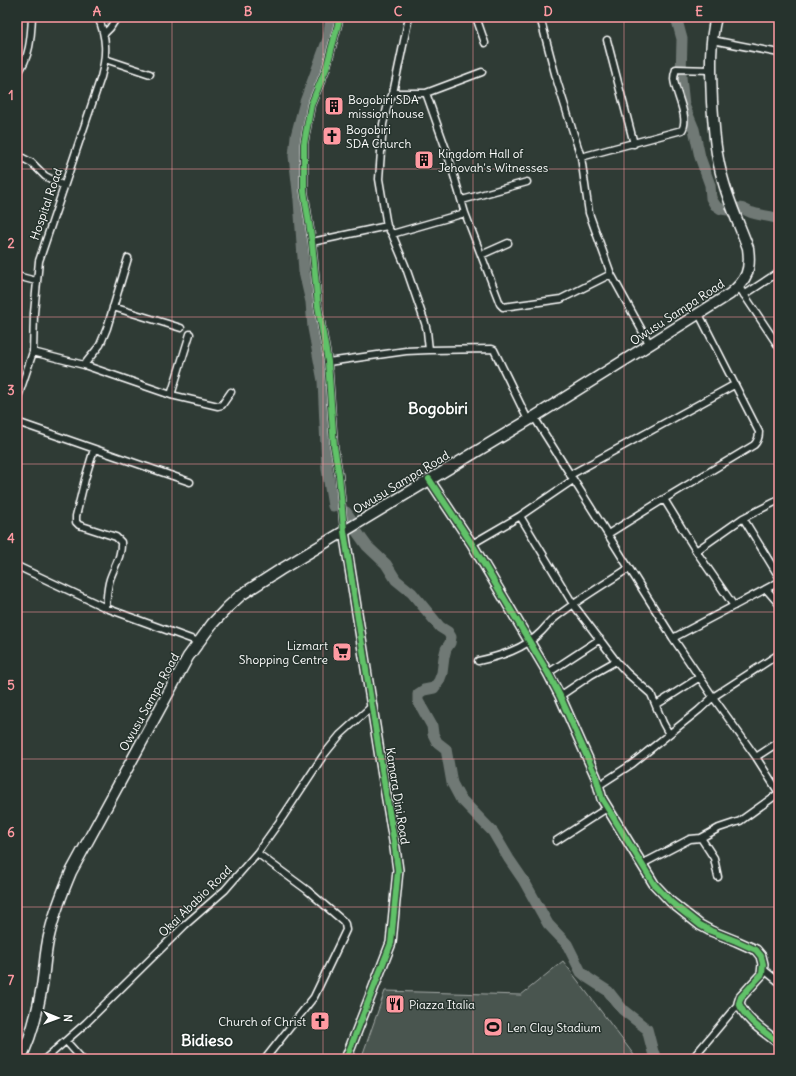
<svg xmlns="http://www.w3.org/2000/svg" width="796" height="1076" viewBox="0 0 796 1076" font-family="Delius,sans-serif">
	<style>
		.green { fill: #4a544f; stroke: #a4aaa7 }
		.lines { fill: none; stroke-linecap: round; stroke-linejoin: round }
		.river { stroke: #707975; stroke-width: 11 }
		.street-casing { stroke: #fff; stroke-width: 9 }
		.secondary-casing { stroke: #fff; stroke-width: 12 }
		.primary-casing { stroke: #fff; stroke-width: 13 }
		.street { stroke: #26332d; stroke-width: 6 }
		.secondary { stroke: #26332d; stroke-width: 9 }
		.primary { stroke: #26332d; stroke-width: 10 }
		.cycleway-casing { stroke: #26332d; stroke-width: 8 }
		.cycleway { stroke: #61c268; stroke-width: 6 }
		.grid { fill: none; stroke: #ff9aa2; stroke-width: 1; stroke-opacity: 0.55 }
		.labels { text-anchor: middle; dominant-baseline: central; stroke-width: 3; stroke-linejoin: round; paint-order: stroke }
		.poi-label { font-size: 12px; fill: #fff; stroke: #26332d; text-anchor: start }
		.street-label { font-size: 12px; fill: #fff; stroke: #26332d }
		.district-label { font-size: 16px; font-weight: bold; fill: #fff; stroke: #26332d }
		.neatline { fill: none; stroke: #ff9aa2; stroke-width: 1.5 }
		.grid-label { font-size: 13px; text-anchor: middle; font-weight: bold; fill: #ff9aa2 }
	</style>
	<rect width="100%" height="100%" fill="#2f3b35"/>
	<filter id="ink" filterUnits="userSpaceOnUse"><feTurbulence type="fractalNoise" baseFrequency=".025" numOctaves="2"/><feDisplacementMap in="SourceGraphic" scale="8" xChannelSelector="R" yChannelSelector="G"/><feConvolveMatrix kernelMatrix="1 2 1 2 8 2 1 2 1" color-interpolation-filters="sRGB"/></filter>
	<g filter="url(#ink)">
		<path class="green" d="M563 961 637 1059H361L385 991 521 995Z"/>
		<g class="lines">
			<path class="river" d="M331 17 328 39 305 102 296 136 294 156 299 200 304 272 311 302 313 328 323 381 327 469 333 506
				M676 17 682 39 681 77 684 105 694 129 700 157 710 185 711 198 715 205 721 209 728 210
				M738 208C745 208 748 212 753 213 762 216 771 216 779 219
				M346 512 351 519
				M357 532 367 546 386 564 396 580 412 593 440 627 448 632 451 637 450 643 446 649 444 657 442 673 439 681 434 688 424 690 418 694V701L432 726 433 734 437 742 446 749 452 783 460 798 493 832 509 859 524 881 548 924 567 944 581 972 588 978 608 991 623 1010 647 1029 653 1052 657 1059"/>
			<defs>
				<path id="street" d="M340 17 326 69 311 105 304 144V191L312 242 318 306 328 362 334 446 339 475 344 531
					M476 17 485 43
					M540 17 557 81 581 157 589 213 611 274 650 345
					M104 34 110 28 117 17
					M607 40 634 144
					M712 40 779 53
					M105 59 150 74
					M17 74C30 58 31 37 32 17
					M393 93 409 17
					M426 93 482 72
					M17 155 32 163 45 176 64 186
					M581 157 682 130C690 118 675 93 674 79 674 76 675 72 676 69L711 70
					M17 167 22 158
					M462 200 527 182
					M392 234 465 213
					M312 242 387 226
					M481 255 508 243
					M17 276 36 281
					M739 287 779 347
					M744 295 779 272
					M113 307 181 328
					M429 350 492 349 494 350 528 420
					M33 352 84 365 171 395 218 406 222 405 231 392
					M328 362 406 351 429 350 427 331 425 323 405 265 392 234 387 226 379 179 383 124 388 104 393 93H426L447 152 465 213 500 304 503 307 561 299 611 274
					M84 365 100 345 107 328 128 258
					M171 395 190 334
					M17 400 33 352 34 313 39 261 101 77C107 55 107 38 98 17
					M534 417 673 638 713 697 756 757 779 793
					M17 422 190 482
					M94 449 85 479 76 516V522L79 525 116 537 121 542C122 556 114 567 110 579 107 588 107 598 106 608
					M570 475 734 385
					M573 480 520 516 573 604 616 661 627 673 651 694 663 723 669 734
					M664 499 696 551 734 606
					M743 518 779 577
					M608 534 664 499 754 445C758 441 759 438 759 432L699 314
					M472 544 520 516
					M696 551 743 518 779 500
					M17 566 106 608 199 642
					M766 589 779 604
					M673 638 779 582
					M478 661C501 656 524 649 541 632 546 627 550 621 556 617 579 599 605 584 629 568
					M548 673 600 639
					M560 696 591 675 616 661
					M656 705 700 677
					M756 757 779 742
					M598 786 632 764 699 710 713 697 779 654
					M701 838 714 858 718 877
					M556 841 607 808
					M257 853 307 890 343 921 345 924 346 930 314 997 265 1059
					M642 864 690 839 701 838 719 828 740 821 779 793
					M763 969 779 982
					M66 1041 82 1059
					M45 1059 86 1023 185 925 225 890 257 853 282 818 323 756 340 735 372 706
					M692 1059 739 1003"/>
				<path id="secondary" d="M429 479 472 544 548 673 560 696 596 777 602 799 654 884 671 902 700 925 711 931 736 941 756 950 761 956 763 964 762 974 741 997 739 1003C745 1020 765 1032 779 1043
					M344 531 383 776 394 841 398 870 391 943 346 1059"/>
				<path id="primary" d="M20 1059C31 1039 38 1009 42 986 45 968 45 950 50 932 55 911 63 891 71 872L188 657 212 624 228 607 241 595 280 570 534 417 730 294C747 280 751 270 748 248 740 226 729 203 723 180 715 154 714 128 712 102 711 73 709 45 716 17"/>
			</defs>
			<use href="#street" class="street-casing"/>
			<use href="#secondary" class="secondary-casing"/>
			<use href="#primary" class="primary-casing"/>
			<use href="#street" class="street"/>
			<use href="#secondary" class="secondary"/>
			<use href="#primary" class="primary"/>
			<defs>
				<path id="cycleway" d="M340 17 326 69 311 105 304 144V191L312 242 318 306 328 362 334 446 339 475 344 531 383 776 394 841 398 870 391 943 346 1059
					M429 479 472 544 548 673 560 696 596 777 602 799 654 884 671 902 700 925 711 931 736 941 756 950 761 956 763 964 762 974 741 997 739 1003C745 1020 765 1032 779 1043"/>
			</defs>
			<use href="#cycleway" class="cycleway-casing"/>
			<use href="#cycleway" class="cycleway"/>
		</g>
	</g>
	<path class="grid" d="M172 17V1059M323 17V1059M473 17V1059M624 17V1059M17 169H779M17 317H779M17 464H779M17 612H779M17 759H779M17 907H779"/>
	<defs>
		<symbol id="building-square" viewBox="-11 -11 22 22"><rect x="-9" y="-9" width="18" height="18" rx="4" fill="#ff9aa2" stroke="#26332d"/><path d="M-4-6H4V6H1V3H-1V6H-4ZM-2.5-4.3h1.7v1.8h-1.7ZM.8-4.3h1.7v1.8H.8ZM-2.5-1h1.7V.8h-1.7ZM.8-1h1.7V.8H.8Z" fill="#111"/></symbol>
		<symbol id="church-square" viewBox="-11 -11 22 22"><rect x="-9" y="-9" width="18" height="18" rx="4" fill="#ff9aa2" stroke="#26332d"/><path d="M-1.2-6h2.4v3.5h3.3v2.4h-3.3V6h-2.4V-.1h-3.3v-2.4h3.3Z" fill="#111"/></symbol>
		<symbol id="supermarket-square" viewBox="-11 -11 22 22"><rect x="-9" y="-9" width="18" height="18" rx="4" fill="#ff9aa2" stroke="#26332d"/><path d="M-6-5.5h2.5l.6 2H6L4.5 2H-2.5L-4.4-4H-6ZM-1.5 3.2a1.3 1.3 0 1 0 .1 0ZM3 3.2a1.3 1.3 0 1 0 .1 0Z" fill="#111"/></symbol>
		<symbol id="restaurant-square" viewBox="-11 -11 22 22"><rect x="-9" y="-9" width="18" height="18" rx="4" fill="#ff9aa2" stroke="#26332d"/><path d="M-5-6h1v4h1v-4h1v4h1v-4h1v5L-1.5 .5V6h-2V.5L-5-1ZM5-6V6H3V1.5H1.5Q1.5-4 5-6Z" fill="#111"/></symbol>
		<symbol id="stadium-square" viewBox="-11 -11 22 22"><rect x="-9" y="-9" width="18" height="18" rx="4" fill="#ff9aa2" stroke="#26332d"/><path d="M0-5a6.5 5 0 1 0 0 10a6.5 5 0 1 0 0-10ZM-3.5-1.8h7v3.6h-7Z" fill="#111"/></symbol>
	</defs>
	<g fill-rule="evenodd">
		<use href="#building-square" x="323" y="95" width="22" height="22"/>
		<use href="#church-square" x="321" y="125" width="22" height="22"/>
		<use href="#building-square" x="413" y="149" width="22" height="22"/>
		<use href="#supermarket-square" x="331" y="641" width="22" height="22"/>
		<use href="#restaurant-square" x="384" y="993" width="22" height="22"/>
		<use href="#church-square" x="309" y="1010" width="22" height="22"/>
		<use href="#stadium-square" x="482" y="1016" width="22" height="22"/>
	</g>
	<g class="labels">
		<g class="poi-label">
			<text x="348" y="99">Bogobiri SDA<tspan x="348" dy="14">mission house</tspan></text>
			<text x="346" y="129">Bogobiri<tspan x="346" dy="14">SDA Church</tspan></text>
			<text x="438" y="153">Kingdom Hall of<tspan x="438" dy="14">Jehovah's Witnesses</tspan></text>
			<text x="328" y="645" text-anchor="end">Lizmart<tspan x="328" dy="14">Shopping Centre</tspan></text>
			<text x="409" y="1004">Piazza Italia</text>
			<text x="306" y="1021" text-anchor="end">Church of Christ</text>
			<text x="507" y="1027">Len Clay Stadium</text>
		</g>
		<g class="street-label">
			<text transform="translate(46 204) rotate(-71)">Hospital Road</text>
			<text transform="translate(677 312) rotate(-33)">Owusu Sampa Road</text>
			<text transform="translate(401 482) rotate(-31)">Owusu Sampa Road</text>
			<text transform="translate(149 702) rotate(-61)">Owusu Sampa Road</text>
			<text transform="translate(398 796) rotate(81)">Kamara Dini Road</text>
			<text transform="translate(195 901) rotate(-44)">Okai Ababio Road</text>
		</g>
		<g class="district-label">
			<text x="438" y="408">Bogobiri</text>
			<text x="207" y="1040">Bidieso</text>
		</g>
	</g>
	<rect width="796" height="1076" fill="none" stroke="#26332d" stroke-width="44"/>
	<g transform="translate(58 1018) rotate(91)" stroke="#26332d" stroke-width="3" paint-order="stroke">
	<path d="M0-3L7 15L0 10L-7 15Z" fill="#ffffff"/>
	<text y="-6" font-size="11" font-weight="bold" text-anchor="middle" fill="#ffffff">N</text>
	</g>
	<rect x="22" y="22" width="752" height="1032" class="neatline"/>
	<g class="grid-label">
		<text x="97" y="16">A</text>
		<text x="248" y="16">B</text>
		<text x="398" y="16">C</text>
		<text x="548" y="16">D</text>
		<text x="699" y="16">E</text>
		<text x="11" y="100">1</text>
		<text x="11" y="248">2</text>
		<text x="11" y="395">3</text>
		<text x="11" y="543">4</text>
		<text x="11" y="690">5</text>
		<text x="11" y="837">6</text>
		<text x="11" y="985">7</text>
	</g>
</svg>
